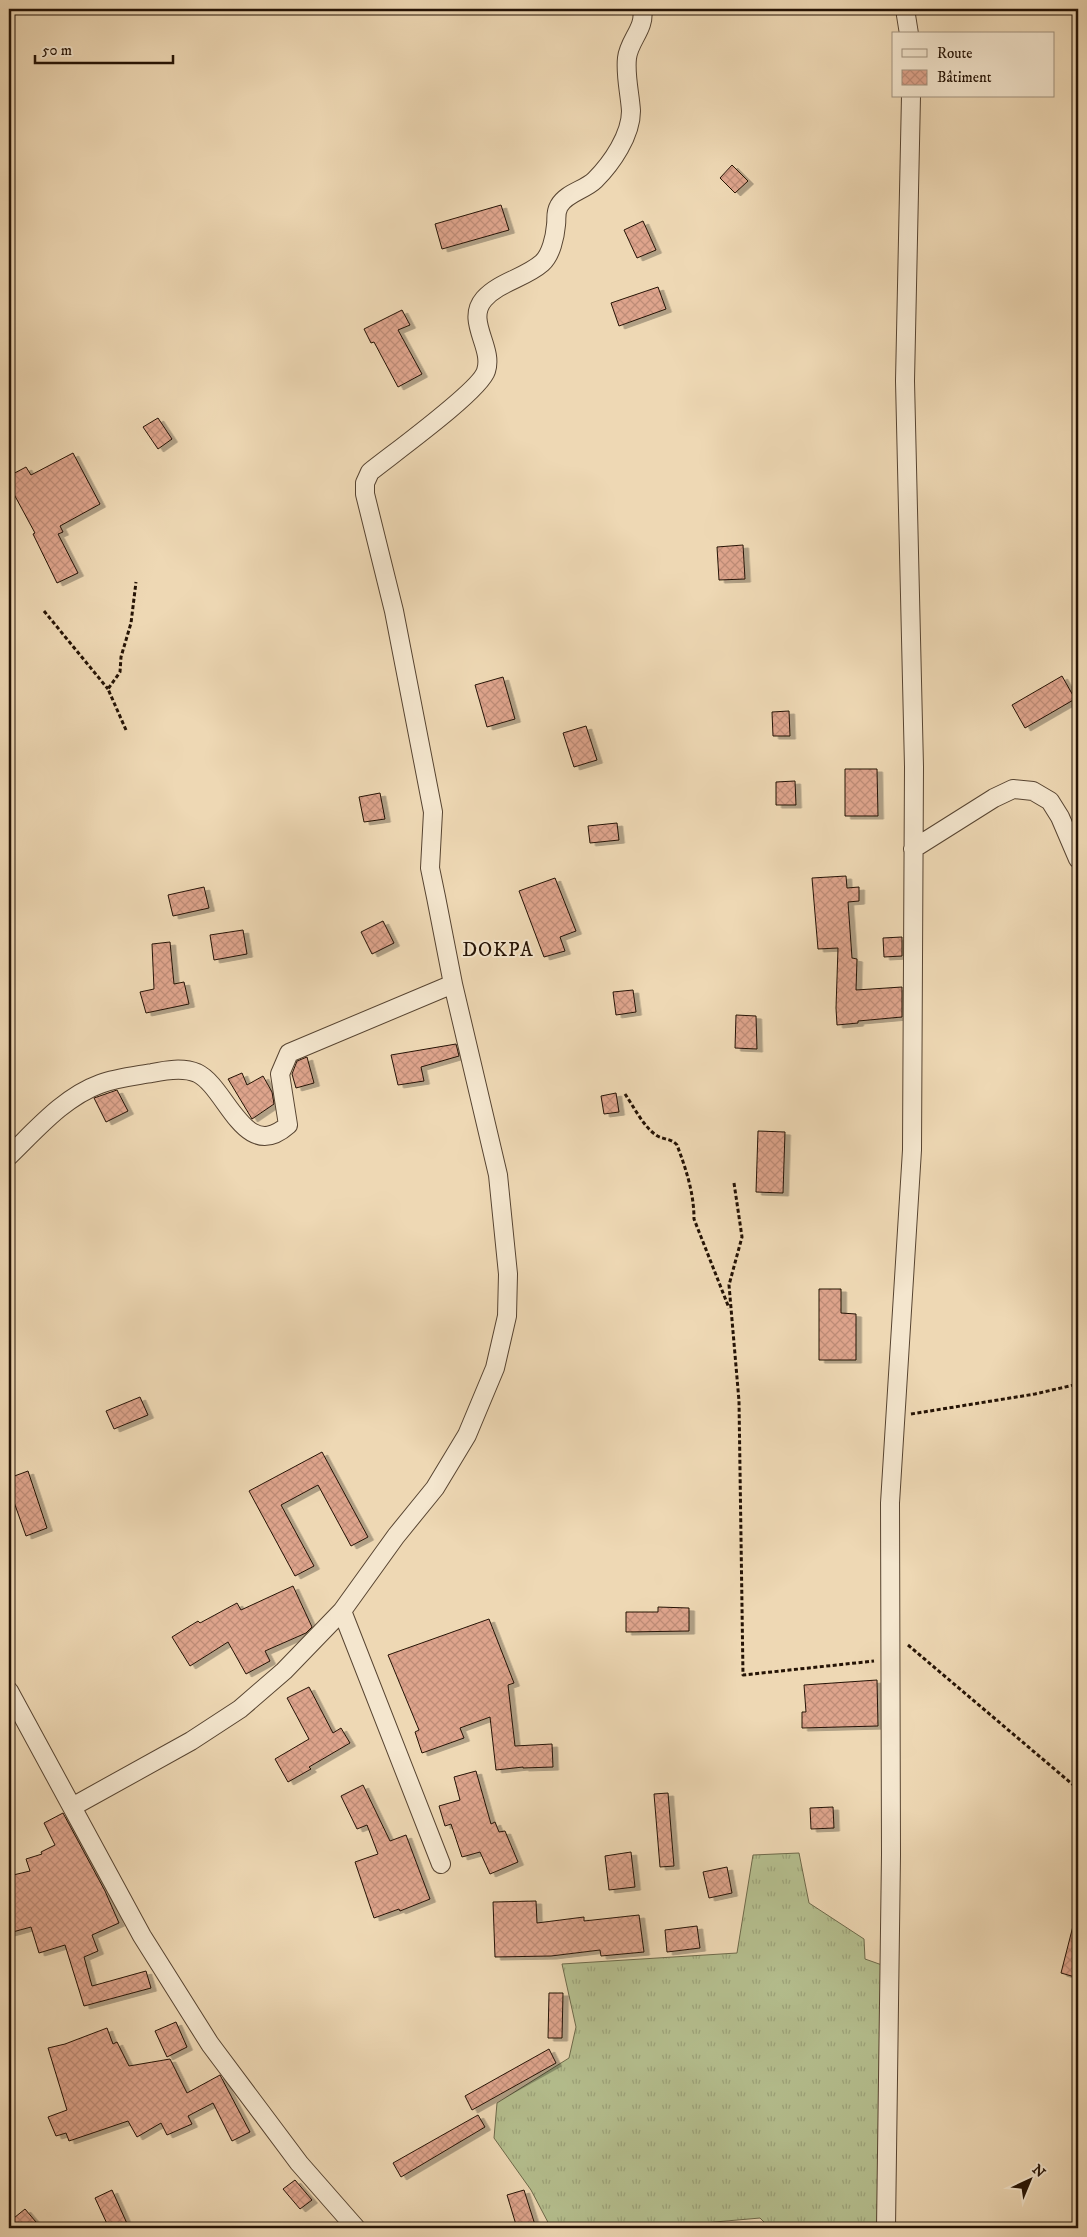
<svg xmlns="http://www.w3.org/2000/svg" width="1087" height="2237" viewBox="0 0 1087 2237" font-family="'IM FELL DW Pica',serif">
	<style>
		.grass { fill: url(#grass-tufts); stroke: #6d694a }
		.building { fill: url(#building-cross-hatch); stroke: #251305; filter: url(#shadow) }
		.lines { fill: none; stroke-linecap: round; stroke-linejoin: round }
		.minor-casing { stroke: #574431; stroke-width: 20 }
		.path { stroke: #251305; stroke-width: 3; stroke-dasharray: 4 2.5; stroke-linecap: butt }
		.minor { stroke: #f4e6ce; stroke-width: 18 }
		.labels { text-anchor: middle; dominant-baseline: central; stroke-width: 4; stroke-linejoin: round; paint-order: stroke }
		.quarter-label { font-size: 20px; letter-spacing: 1px; fill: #251305; stroke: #f4e6ce }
	</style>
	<defs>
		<pattern id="grass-tufts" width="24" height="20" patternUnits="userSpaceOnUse" patternTransform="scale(1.25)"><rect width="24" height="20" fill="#b5bf8f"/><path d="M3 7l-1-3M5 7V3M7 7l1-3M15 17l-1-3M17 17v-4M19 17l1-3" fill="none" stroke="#9ca37a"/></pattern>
		<pattern id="building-cross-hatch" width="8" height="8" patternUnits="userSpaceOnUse" patternTransform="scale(1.25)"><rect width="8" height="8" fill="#dea48c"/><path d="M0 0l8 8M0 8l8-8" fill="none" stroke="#be8c77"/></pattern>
		<filter id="shadow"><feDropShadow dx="5.5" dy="3" stdDeviation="0" flood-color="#0004"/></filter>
	</defs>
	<rect width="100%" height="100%" fill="#eed8b4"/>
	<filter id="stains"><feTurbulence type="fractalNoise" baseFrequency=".004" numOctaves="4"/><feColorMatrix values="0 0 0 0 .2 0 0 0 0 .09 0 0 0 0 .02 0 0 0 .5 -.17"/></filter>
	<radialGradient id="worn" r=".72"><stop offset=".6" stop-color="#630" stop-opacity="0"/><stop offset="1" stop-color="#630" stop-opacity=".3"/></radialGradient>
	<path class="grass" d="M799 1853 809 1903 864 1939 865 1959 882 1965 880 2228H770L760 2218 681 2225 674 2228H551L531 2190 494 2138 497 2103 569 2058 576 2027 562 1964 737 1953 753 1855Z"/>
	<path class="building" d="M732 165 748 181 735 193 720 178Z
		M501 205 509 230 442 249 435 224Z
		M643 221 656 250 637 258 624 230Z
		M658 287 666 309 619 326 611 303Z
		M402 310 410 325 398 330 422 374 398 387 374 342 371 343 364 329Z
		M158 418 172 439 158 449 143 427Z
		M73 453 100 504 60 526 63 532 58 534 78 573 57 583 33 534 35 533 9 485V476L26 467 31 475Z
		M743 545 745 579 719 580 717 547Z
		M1062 676 1075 699 1025 728 1012 705Z
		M503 677 515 719 487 727 475 685Z
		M789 711 790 736H773L772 712Z
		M586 726 597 760 574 767 563 733Z
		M845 769H877L878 816H845Z
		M795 781 796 805H776V782Z
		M380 793 385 819 364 822 359 797Z
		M617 823 619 840 590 843 588 826Z
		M846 876 847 888 859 887V901L848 902 852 958 857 959 856 990 902 987V1017L858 1021V1023L837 1025 836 1008 838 948 818 949 812 878Z
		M555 878 576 931 560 937 565 951 544 957 519 891Z
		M204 887 209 908 173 916 168 895Z
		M383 921 394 943 372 954 361 932Z
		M243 930 247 954 214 960 210 935Z
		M902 937V956L884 957 883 938Z
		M170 942 174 984 184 982 189 1004 146 1013 140 992 154 989 152 944Z
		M633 990 636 1012 616 1015 613 992Z
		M736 1015 756 1016 757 1049 735 1048Z
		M456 1044 459 1056 421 1067 424 1081 398 1085 391 1055Z
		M307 1057 314 1083 296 1088 292 1074 297 1061Z
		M242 1073 247 1085 263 1076 272 1092 274 1104 252 1119 228 1079Z
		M117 1090 128 1111 106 1122 94 1098Z
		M616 1093 619 1112 604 1114 601 1096Z
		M758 1131 785 1132 783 1193 756 1192Z
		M819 1289H841V1313L856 1314V1360H819Z
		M140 1397 148 1415 114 1429 106 1411Z
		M322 1452 368 1537 351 1546 318 1485 281 1505 314 1566 295 1576 249 1491Z
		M28 1471 47 1528 26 1536 9 1488V1478Z
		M293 1586 312 1627 306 1633 265 1651 270 1661 246 1674 228 1642 190 1666 172 1637 198 1621 200 1623 237 1603 241 1610Z
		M658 1607 689 1608V1631L626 1632V1612H658Z
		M489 1619 514 1683 508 1685 515 1746 552 1744 553 1767 523 1768V1767L496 1770 490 1717 460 1728 464 1738 422 1753 415 1732 419 1730 388 1655Z
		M877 1680 878 1726 802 1728V1712H806L804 1685Z
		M309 1687 333 1733 341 1728 350 1743 309 1767 311 1769 288 1782 275 1759 309 1739 287 1698Z
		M476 1771 491 1824 495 1822 499 1832 505 1831 518 1862 490 1874 480 1852 462 1857 451 1824 445 1826 439 1806 460 1800 454 1777Z
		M363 1785 390 1841 406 1835 430 1899 400 1911 399 1909 374 1918 355 1862 378 1854 367 1825 357 1829 341 1796Z
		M668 1793 674 1866 660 1867 654 1794Z
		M833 1807 834 1828 811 1829 810 1808Z
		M63 1813 105 1891 119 1923 92 1935 98 1951 84 1957 92 1986 146 1971 151 1988 84 2006 65 1945 39 1953 31 1927 9 1933V1876L30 1871 26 1859 42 1854 41 1852 55 1845 44 1823Z
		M631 1852 635 1887 609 1890 605 1856Z
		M727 1867 732 1893 709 1898 703 1872Z
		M536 1901 537 1923 584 1917V1921L639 1915 644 1952 601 1956 600 1950 551 1956 495 1957 493 1902Z
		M697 1926 700 1948 667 1952 665 1930Z
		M1073 1926 1078 1927V1964L1075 1977 1061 1973Z
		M549 1993H563L562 2038H548Z
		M176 2022 187 2047 167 2057 155 2031Z
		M107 2028 113 2044 117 2042 129 2066 170 2059 187 2093 220 2075 250 2132 232 2141 213 2103 188 2116 192 2124 167 2135 161 2123 137 2137 128 2121 69 2141 66 2133 56 2136 48 2117 67 2110 48 2048 65 2044Z
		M549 2049 556 2063 472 2110 465 2096Z
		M478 2115 485 2127 401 2177 393 2163Z
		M295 2180 312 2200 300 2209 283 2189Z
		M112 2190 129 2228H109L95 2198Z
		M524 2190 536 2228H517L507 2195Z
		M25 2209 36 2222 27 2228H9V2222Z"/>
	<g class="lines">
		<defs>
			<path id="minor" d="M905 9 909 34
				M913 849 994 798 1013 789 1033 791 1050 801 1060 817 1078 859
				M9 1156C36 1130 64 1097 100 1084 116 1078 135 1076 152 1073 166 1070 183 1067 197 1073 227 1087 244 1164 288 1125L280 1074 289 1053 453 984
				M342 1611 441 1864
				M9 1691 142 1936 210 2044 299 2163 356 2228
				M72 1807 191 1741 240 1709 284 1671 342 1611 396 1536 435 1488 467 1435 495 1368 507 1316 508 1274 498 1175 453 984 436 897 430 868 433 812 394 611 365 494V483L370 472C391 455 480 391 486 371 494 347 465 321 484 299 499 282 525 278 542 263 551 255 555 237 556 225 557 218 555 213 559 206 566 193 585 190 595 180 612 163 631 135 631 111 630 94 625 75 627 58 629 40 646 28 642 9
				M886 2228 891 1855 890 1503 912 1150 914 767 905 381 911 96"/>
		</defs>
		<use href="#minor" class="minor-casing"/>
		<path class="path" d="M44 611 108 689
			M126 730 108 689 120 672 121 657 131 623 136 582
			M625 1094C634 1107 643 1126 656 1135 663 1140 671 1138 677 1145 686 1169 694 1193 694 1219L729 1308
			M734 1183 742 1237 729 1285 739 1401 743 1675 874 1661
			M911 1414 1035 1394 1078 1384
			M908 1645 1078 1789"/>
		<use href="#minor" class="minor"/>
	</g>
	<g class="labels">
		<g class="quarter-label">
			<text x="498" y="950">DOKPA</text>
		</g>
	</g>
	<rect width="1087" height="2237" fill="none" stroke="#eed8b4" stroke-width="30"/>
	<rect x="10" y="10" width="1067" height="2217" fill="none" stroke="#251305" stroke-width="2.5"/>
	<rect x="15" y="15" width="1057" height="2207" fill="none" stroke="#251305"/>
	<rect x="892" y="32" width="162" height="65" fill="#f4e6ce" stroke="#a1927e"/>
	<rect x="902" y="49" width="25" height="8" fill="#f4e6ce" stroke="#a1927e"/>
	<text x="937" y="58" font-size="15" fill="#251305">Route</text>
	<rect x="902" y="70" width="25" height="15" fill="url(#building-cross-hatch)" stroke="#a1927e"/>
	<text x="937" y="82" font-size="15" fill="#251305">Bâtiment</text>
	<g transform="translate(1030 2180) rotate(44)" stroke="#f4e6ce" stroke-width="4" paint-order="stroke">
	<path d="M0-4L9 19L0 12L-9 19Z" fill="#251305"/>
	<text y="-8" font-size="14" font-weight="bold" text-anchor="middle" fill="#251305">N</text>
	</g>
	<path d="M35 55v8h138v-8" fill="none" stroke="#251305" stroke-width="2.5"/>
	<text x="42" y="55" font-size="15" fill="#251305" stroke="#f4e6ce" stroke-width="4" paint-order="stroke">50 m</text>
	<rect width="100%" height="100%" filter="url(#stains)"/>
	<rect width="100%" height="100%" fill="url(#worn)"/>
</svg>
